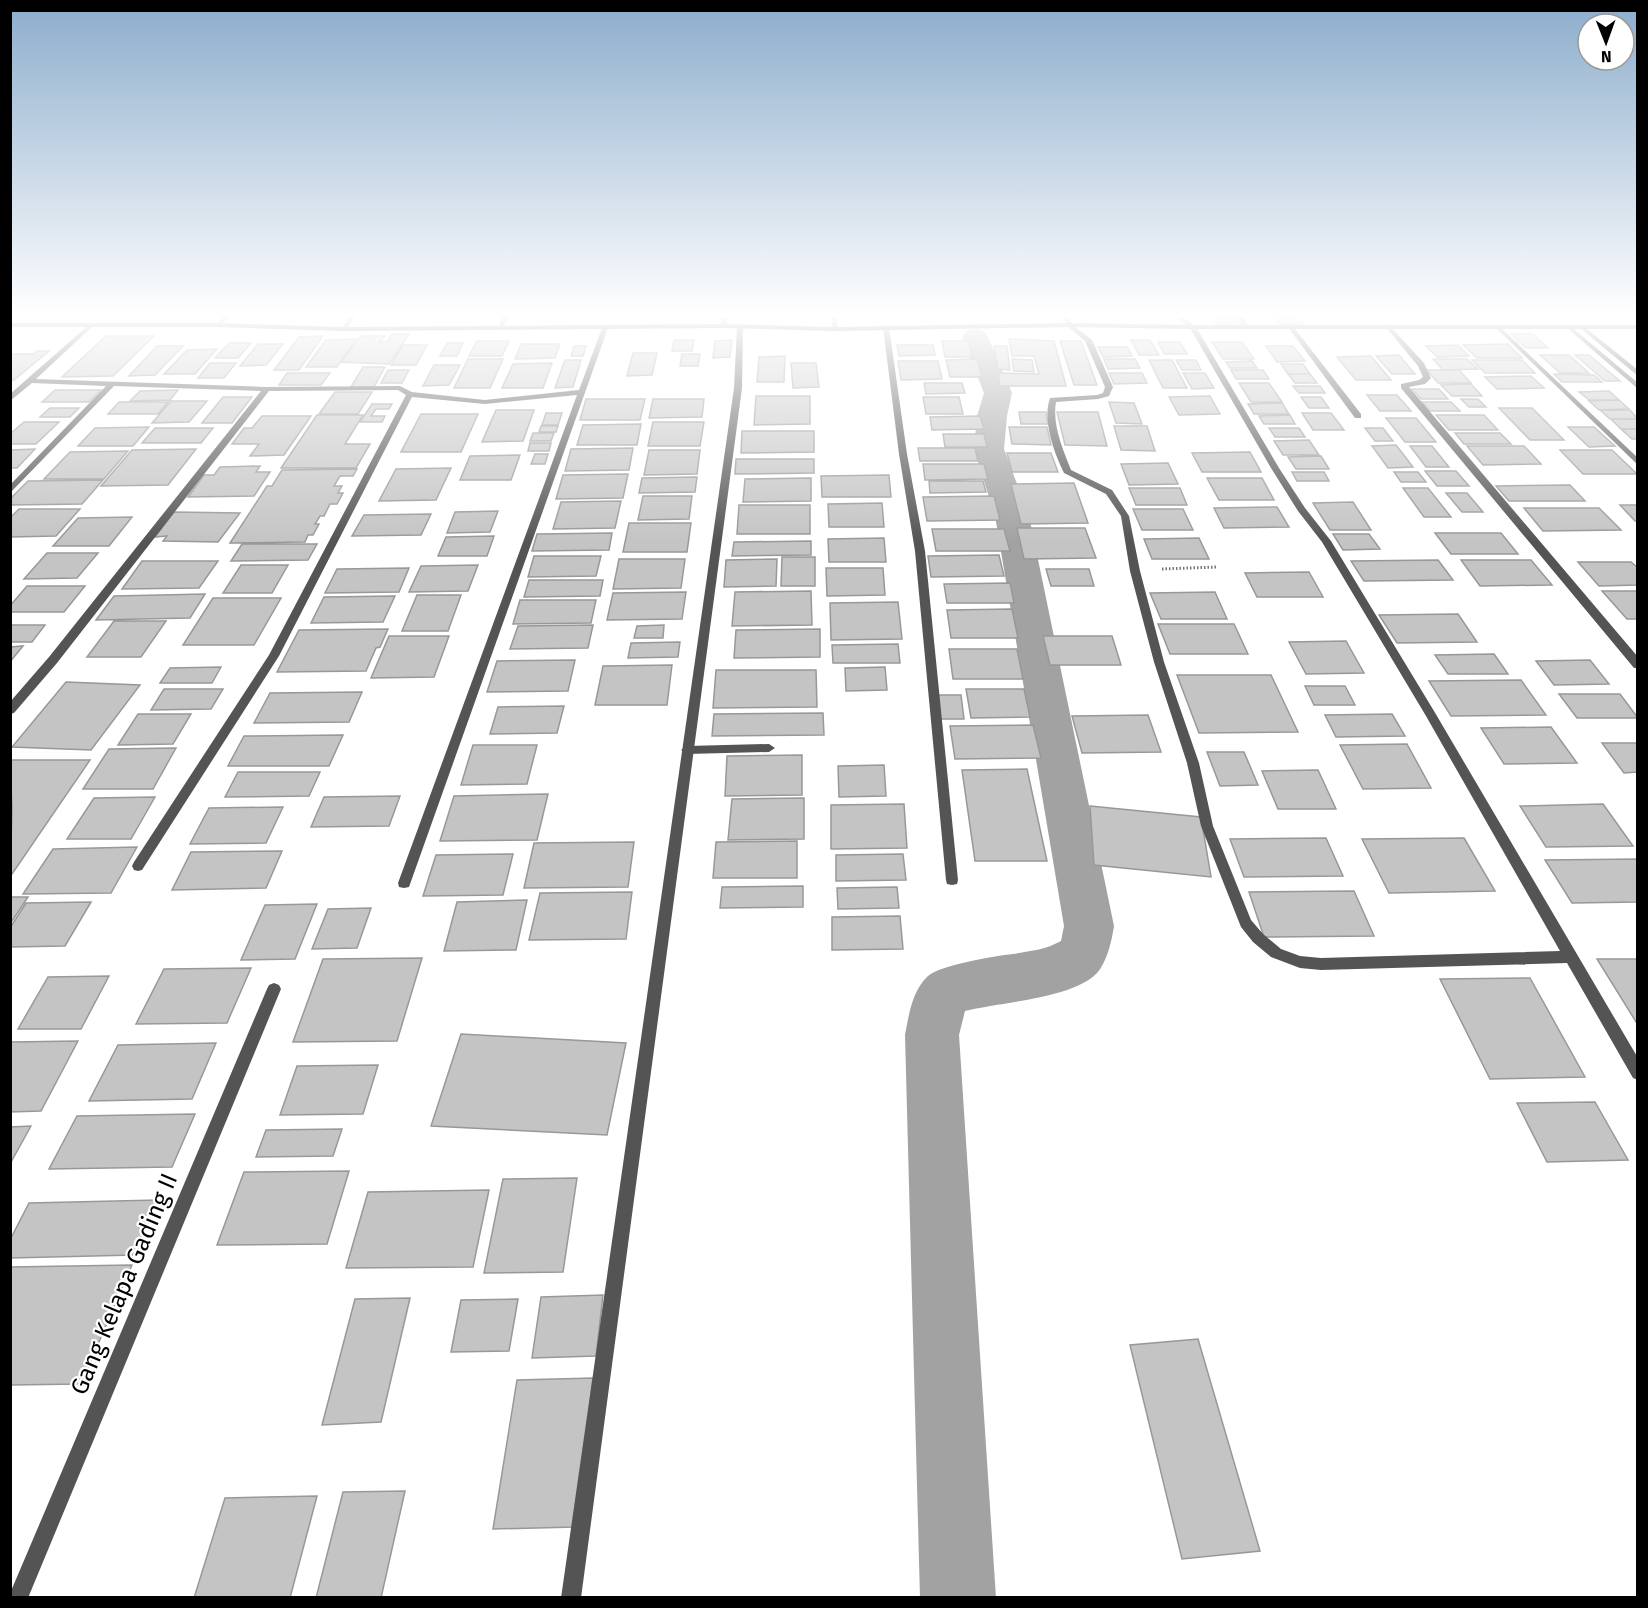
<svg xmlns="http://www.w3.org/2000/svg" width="1648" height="1608" viewBox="0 0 1648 1608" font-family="'Fira Sans',sans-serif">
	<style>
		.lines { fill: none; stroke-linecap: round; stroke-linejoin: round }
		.canal { fill: #a2a2a2; fill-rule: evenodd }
		.building { fill: #c4c4c4; stroke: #989898; stroke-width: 1.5 }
		.path { stroke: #767676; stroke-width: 3; stroke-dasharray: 1.5 2; stroke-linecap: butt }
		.lane { fill: #545454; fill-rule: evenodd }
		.street { fill: #545454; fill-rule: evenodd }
		.secondary { fill: #212121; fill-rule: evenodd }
		.labels { text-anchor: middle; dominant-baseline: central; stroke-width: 4.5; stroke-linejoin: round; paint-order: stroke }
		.near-street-label { font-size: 24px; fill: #000; stroke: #fff }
	</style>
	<rect width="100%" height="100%" fill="#fff"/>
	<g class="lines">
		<path class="canal" d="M975 329 984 331 988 337 1012 393 1007 416 1004 449 1029 516 1114 926C1112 940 1107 962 1097 973 1072 999 1000 1002 965 1011L959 1035 996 1598H920L905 1035C909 1014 912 991 928 976 940 965 995 956 1013 954 1030 951 1045 950 1061 941L1064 926 995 516 974 449 977 416 984 393 962 337 966 331Z"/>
	</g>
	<path class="building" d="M1212 317H1239L1245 325H1217Z
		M1274 317H1298L1304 324H1279Z
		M392 334H409L389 364 341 362 361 336H385L380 342H387Z
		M1511 334H1533L1548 348H1526Z
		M106 336H154L113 376 62 377Z
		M323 336 299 370H274L299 337Z
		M356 339 337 367H306L326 340Z
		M1009 339 1054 341 1066 386H1000L998 373 1039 374 1034 356H1012Z
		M674 340H694L692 351H672Z
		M732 340 730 357 713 358 715 341Z
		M1131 340H1150L1159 355H1139Z
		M477 341H509L502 356H469Z
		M942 341H968L972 357H945Z
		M1060 341H1081L1097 385H1074Z
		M1158 342H1180L1187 354H1164Z
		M1212 342H1242L1254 359H1223Z
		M229 343H251L238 358H215Z
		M447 343H463L457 356H440Z
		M258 344H283L266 365 240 366Z
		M521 344H560L555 358 515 359Z
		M1508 344 1522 358H1477L1463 345Z
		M403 345H427L416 365H391Z
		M897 345H933L935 355 899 356Z
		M1458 345 1469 356 1437 357 1426 346Z
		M157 346H183L155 375 129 376Z
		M574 346H586L583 356H571Z
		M994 346H1007L1010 370 998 369Z
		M1266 346H1293L1305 361 1277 362Z
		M1098 347H1127L1132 356 1103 357Z
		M217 349 195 374H164L187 350Z
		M37 351H49L14 380H10V356L13 354H33Z
		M633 353H657L652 375 627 376Z
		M682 354H700L698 366H680Z
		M1399 355 1415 374H1392L1376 356Z
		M1540 355H1569L1589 373H1560Z
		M1575 355H1589L1620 381H1605Z
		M785 356 784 382H757L759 357Z
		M1371 356 1391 380H1356L1337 357Z
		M468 359H503L490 388H454Z
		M977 359 982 377H950L946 360Z
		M1012 359 1032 360 1034 372 1014 371Z
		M1104 359H1135L1140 368 1108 369Z
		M1433 359H1467L1478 369 1443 370Z
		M565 360H581L573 387 555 388Z
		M1149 360H1172L1187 388H1163Z
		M1176 360H1196L1201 370H1182Z
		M1472 360H1522L1535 373H1485Z
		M898 361H938L942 379 901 380Z
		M1252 361 1257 368H1230L1226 362Z
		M210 363H236L224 378H198Z
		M552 363 543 388H502L513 364Z
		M791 363H816L819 387 793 388Z
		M1281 364H1303L1310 374H1288Z
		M434 365H460L449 385 423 386Z
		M363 367H385L374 387H351Z
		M388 370H409L402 383H381Z
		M1231 370H1263L1269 379H1236Z
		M1427 370H1459L1471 383H1438Z
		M287 373H330L321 385H279Z
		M1109 373H1142L1147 383 1114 384Z
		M1183 373H1205L1214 388 1192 389Z
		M1288 374H1310L1317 383H1295Z
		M1554 374 1594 375 1602 382H1562Z
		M1531 376 1544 388 1497 389 1485 377Z
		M924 383H962L965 393 926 394Z
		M1239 383H1269L1282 402H1251Z
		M1471 384 1482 396H1452L1441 385Z
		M1293 386H1320L1325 393H1299Z
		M1412 389H1439L1448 399H1421Z
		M55 390H101L89 402H42Z
		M178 390 170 400 130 401 140 391Z
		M1609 391 1619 400H1589L1579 392Z
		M335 392H372L358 414H319Z
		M1367 395H1397L1411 411H1380Z
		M756 396H810V424L754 425Z
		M1210 396 1220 414 1179 415 1169 397Z
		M223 397H252L232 423H202Z
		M923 397H959L963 414H926Z
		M1301 397H1321L1329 408H1309Z
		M586 399H645L640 420H580Z
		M653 399H704L702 417 649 418Z
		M1461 399H1478L1486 407H1469Z
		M1619 400 1629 409 1599 410 1589 401Z
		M171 401H207L189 422 152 423Z
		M119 402H168L158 414H108Z
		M1109 402 1134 403 1142 424 1116 423Z
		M1422 402H1451L1460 411H1430Z
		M1282 403 1289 414H1254L1248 404Z
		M372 404H392L389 409H376L371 416H385L382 422H360Z
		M50 408H79L70 417H40Z
		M1499 408H1532L1564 440H1530Z
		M496 410H534L523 441 482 442Z
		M1600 410H1630L1638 419H1610Z
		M1019 412H1046L1048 424H1021Z
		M1057 412H1098L1107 446 1065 445Z
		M546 413H562L558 425H542Z
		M1302 413H1331L1344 430H1313Z
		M421 414H478L461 452H401Z
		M317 415H363L345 444H370L356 468H281Z
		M1290 415 1295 424H1264L1259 416Z
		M1436 415H1484L1498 430H1449Z
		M262 416H311L284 455 250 456 259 444H232L244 428H252Z
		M980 416 984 429 932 430 930 417Z
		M1386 418H1416L1436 442H1405Z
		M1611 419H1638V429H1621Z
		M24 422H59L36 444H10V434Z
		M653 422H704L700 446H648Z
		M641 424 637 445H577L583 425Z
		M541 426H558L556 432H539Z
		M1114 426H1147L1155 451 1121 450Z
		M149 427 133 446H78L95 428Z
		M1009 427H1047L1051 445 1012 444Z
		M1568 427H1594L1615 446 1589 447Z
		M155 428H213L201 443H142Z
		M1269 428H1299L1305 437H1275Z
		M1365 428H1383L1393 441H1375Z
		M1621 429H1638V439H1632Z
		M742 431H814V452L741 453Z
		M533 433H554L551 441H530Z
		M1455 433H1500L1511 444H1464Z
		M943 434H984L987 447H945Z
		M1309 440 1319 455H1283L1274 441Z
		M530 443H551L549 451H528Z
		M1396 445 1413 467 1388 468 1372 446Z
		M1410 446H1432L1449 467H1426Z
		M1467 446H1524L1541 464 1483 465Z
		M633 448 629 470 565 471 571 449Z
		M918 448H975L978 461H920Z
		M35 449 17 468H10V450Z
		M196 449 168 485 101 486 132 450Z
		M649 450H700L697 474 644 475Z
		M1560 450H1612L1637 474H1583Z
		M128 451 104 479H44L70 452Z
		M1250 452 1261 472H1202L1192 453Z
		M1007 453H1051L1058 472H1012Z
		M535 454H548L545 464H531Z
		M520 455 511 480H460L470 456Z
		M1321 456 1329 469H1296L1288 457Z
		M736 459H814V473L735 474Z
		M1168 463 1178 484 1129 485 1121 464Z
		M923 464H984L988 479 925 480Z
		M260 466 256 472H270L254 496 188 497 204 475H214L220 467Z
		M451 468 436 500 379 501 396 469Z
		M357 469 353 476H340L334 486H342L338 493H343L337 504H330L324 516H320L315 524H319L313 535H308L305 542 230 543 267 486H272L282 470Z
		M1425 471H1456L1469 486H1437Z
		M1292 472H1324L1329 481H1297Z
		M1394 472H1418L1426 482H1401Z
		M628 474 623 498 556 499 563 475Z
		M889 475 891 497H822L821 476Z
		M697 477 695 492 639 493 642 478Z
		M811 478V501L743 502 745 479Z
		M1207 478H1262L1274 500H1219Z
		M103 480 82 504 10 505V499L28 481Z
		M929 481H983L986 492 930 493Z
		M1074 483 1088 523 1021 524 1011 484Z
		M1570 485 1585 501H1509L1496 486Z
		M1129 488H1180L1187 505H1136Z
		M1403 488H1428L1451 517H1424Z
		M1446 493H1467L1483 512H1462Z
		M643 496H692L689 519 638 520Z
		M994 496 1000 520 927 521 923 497Z
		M621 501 615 528 553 529 561 502Z
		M1353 502 1371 530H1330L1313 503Z
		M882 503 884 527H829L828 504Z
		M739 505H810V534H737Z
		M1620 505H1638V521H1635Z
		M1277 507 1289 527 1224 528 1214 508Z
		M1524 508H1599L1621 530 1543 531Z
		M19 509H80L56 536 10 537V518Z
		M1133 509H1183L1193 530H1142Z
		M498 511 490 532 447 533 455 512Z
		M174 512 240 513 218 542 163 541 167 536 155 537Z
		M431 514 421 535 352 536 364 515Z
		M132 517 109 546H53L78 518Z
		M629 523H691L687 552H623Z
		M1017 528H1085L1096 558 1024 559Z
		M932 529H1004L1010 551H936Z
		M612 533 609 550 532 551 537 534Z
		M1435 533H1501L1518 554H1451Z
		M1333 534H1369L1380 549 1343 550Z
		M494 536 487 556H438L446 537Z
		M884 538 886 562H829L828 539Z
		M1199 538 1209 559H1152L1144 539Z
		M811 541V555L732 556 734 542Z
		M242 544H317L308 560 231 561Z
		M47 553H98L77 578 24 579Z
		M999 555 1004 576 931 577 928 556Z
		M534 556H601L596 576 528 577Z
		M782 557H815V586H781Z
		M619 559H685L681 588 613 589Z
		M777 559 776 586 724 587 726 560Z
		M1438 560 1453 580 1364 581 1351 561Z
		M1461 560H1531L1552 585 1480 586Z
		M142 561H218L199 588 122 589Z
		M1578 562H1631L1638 568V585L1599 586Z
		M241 565H288L272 593H223Z
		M478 565 468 591 409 592 421 566Z
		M409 568 399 592 325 593 337 569Z
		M826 568H883L885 595 827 596Z
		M1046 569H1089L1094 586H1051Z
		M1309 572 1323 597H1257L1245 573Z
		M529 580H603L600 596 524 597Z
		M1010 583 1014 603H947L944 584Z
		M27 586H85L64 612H10V606Z
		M811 591 812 625 732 626 735 592Z
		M1602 591H1638V619H1627Z
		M686 592 682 619 607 620 613 593Z
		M1215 592 1227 619H1161L1150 593Z
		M205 594 190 618 96 620 114 596Z
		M417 595H461L448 631H402Z
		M395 596 383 622 311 623 324 597Z
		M213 598H281L254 645H183Z
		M520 600H596L591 623 513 624Z
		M898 602 902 639 831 640 830 603Z
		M1012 609 1018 638H951L947 610Z
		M1458 614 1477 642 1397 643 1379 615Z
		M114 621H166L141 657H87Z
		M1158 624H1234L1248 654H1170Z
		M10 625H45L32 642H10Z
		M593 625 588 648 510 649 518 626Z
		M664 625 663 638H634L637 626Z
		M388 629 380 647 376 648 366 671 277 672 299 630Z
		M820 629V657L734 658 736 630Z
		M389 636H449L434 677 371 678Z
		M1043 636H1112L1121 665H1050Z
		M1346 641 1364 673 1306 674 1289 642Z
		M680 642 678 657 628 658 631 643Z
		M898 644 900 663H833L832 645Z
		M23 646 10 662V647Z
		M949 649H1017L1023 679H953Z
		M1494 654 1508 674H1448L1435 655Z
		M575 660 568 691 487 692 497 661Z
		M1590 660 1609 684 1554 685 1536 661Z
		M672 665 667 705H595L603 666Z
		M221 667 212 683H160L170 668Z
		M885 667 887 690 846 691 845 668Z
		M716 670H816L817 707 713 708Z
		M1177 675H1271L1298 732 1199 733Z
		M1521 680 1546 715 1451 716 1429 681Z
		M66 682 140 685 91 750 12 747Z
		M1305 686H1345L1355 705H1314Z
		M164 689H223L211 709 151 710Z
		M966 689H1024L1030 717 971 718Z
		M362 692 349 722 254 723 270 693Z
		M1559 694H1620L1638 718H1577Z
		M933 695H961L964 719H936Z
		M564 706 557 733 490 734 498 707Z
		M823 713 824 735 712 736 714 714Z
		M138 714H191L173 744 118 745Z
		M1392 714 1405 736 1336 737 1325 715Z
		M1148 715 1161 752 1082 753 1072 716Z
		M1033 725 1041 758 955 759 950 726Z
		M1551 727 1577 763 1504 764 1481 728Z
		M343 735 329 766H228L244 736Z
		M1602 743H1638V772L1624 773Z
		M1407 744 1431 788 1363 789 1340 745Z
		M473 745H537L527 784 461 785Z
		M176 748 153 789H83L109 749Z
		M1207 752H1244L1258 785 1220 786Z
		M802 755V795L725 796 727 756Z
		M10 760H90L10 877 12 808Z
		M884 765 886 796 839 797 838 766Z
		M1027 769 1047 861H975L962 770Z
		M1318 770 1336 809H1278L1262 771Z
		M238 772H320L309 796 225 797Z
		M548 794 537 840 440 841 454 796Z
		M400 796 389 826 311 827 324 797Z
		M155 797 131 839H67L94 798Z
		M804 798V839L728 840 732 799Z
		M904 804 907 848 831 849V805Z
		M1603 804 1633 846 1546 847 1520 806Z
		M1090 806 1201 817 1211 877 1094 865Z
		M283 807 266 843 190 844 209 808Z
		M1326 838 1343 876 1244 877 1230 839Z
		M1464 838 1495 891 1389 893 1362 839Z
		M797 841V878H713L716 842Z
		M634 842 628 887 524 888 534 843Z
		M137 847 111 893 23 894 53 849Z
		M282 851 266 888 172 890 191 852Z
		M513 854 503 895 423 896 436 855Z
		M903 854 906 880 836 881V855Z
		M1638 859V902L1572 903 1545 860Z
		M803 886V907L720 908 722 887Z
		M897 887 899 908 838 909 837 888Z
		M1354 891 1374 936 1264 937 1249 892Z
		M632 892 626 939 529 940 540 893Z
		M10 897H28L10 924Z
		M527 900 516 950 444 951 457 902Z
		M91 902 65 946 10 947V928L26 903Z
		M317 904 295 959 241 960 265 905Z
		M371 908 357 948 312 949 328 909Z
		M900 916 903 949 832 950V917Z
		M422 958 397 1041 293 1042 323 959Z
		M1597 959H1638V1025Z
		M251 968 227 1023 136 1024 164 969Z
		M109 976 81 1029H18L48 977Z
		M1530 978 1585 1077 1490 1079 1440 979Z
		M461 1034 626 1043 607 1135 431 1126Z
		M78 1041 41 1111 10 1112V1042Z
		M216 1043 192 1099 89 1101 118 1045Z
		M378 1065 363 1114 280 1115 297 1066Z
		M1595 1102 1628 1160 1547 1162 1517 1103Z
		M195 1114 172 1167 49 1169 77 1116Z
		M31 1126 10 1164V1127Z
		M342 1129 333 1156 256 1157 266 1130Z
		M349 1171 327 1244 217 1245 244 1172Z
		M577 1178 563 1272 484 1273 503 1179Z
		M489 1190 473 1267 346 1268 368 1192Z
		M158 1200 135 1255 10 1258V1240L29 1203Z
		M132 1265 81 1384 10 1385V1267Z
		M603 1295 596 1356 532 1358 541 1297Z
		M410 1298 381 1422 322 1425 355 1299Z
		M518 1299 509 1351 451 1352 461 1300Z
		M1198 1339 1260 1551 1182 1559 1130 1345Z
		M593 1378 575 1527 493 1529 517 1380Z
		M405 1491 381 1598H316L343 1492Z
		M317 1496 290 1598H194L225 1498Z"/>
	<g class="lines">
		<path class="path" d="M1162 569 1216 567"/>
		<path class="lane" d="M769 744 775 748 769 752 687 754 681 750 687 746Z"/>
		<path class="street" d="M223 317H230L220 326H216V324Z
			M349 317H355L346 330H342L341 329Z
			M502 317H508L502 328H498Z
			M722 317H728L726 326 723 328 720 326Z
			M832 317H838L837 330 832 329Z
			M1063 317H1069L1072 324 1092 340 1113 387 1109 396 1098 399 1056 402C1052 425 1063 449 1071 470L1112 490 1129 516 1140 571 1164 662 1199 763 1213 826 1251 920 1263 934 1281 949 1300 956 1321 958 1560 951 1426 716 1322 542 1298 511 1271 468 1190 328 1176 317H1183L1196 327 1279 468 1305 508 1331 541 1434 711 1638 1058V1080L1633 1078 1567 963 1321 970 1300 968 1271 957 1253 942 1241 927 1201 826 1187 763 1154 662 1130 571 1121 516 1106 494 1064 473C1054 453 1042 420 1050 398L1097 395 1103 393 1105 387 1085 341 1067 326Z
			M1237 317H1243L1249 327 1248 328H1244Z
			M91 323 94 325 93 326 36 379 267 387 400 386 412 392 485 400 579 390 602 328 605 326 608 328 409 887 404 888 399 887 398 883 577 395 485 404 412 397 279 656 142 870 138 871 134 870 132 866 134 862 269 655 406 395 398 390 269 391 57 663 14 713 10 714V702L49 657 261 391 114 386 10 493V485L106 386 32 383 10 401V394Z
			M1388 324 1424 363 1431 378 1425 384 1409 387 1638 657V668H1634L1401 388V384L1419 380 1423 377 1418 366 1385 326Z
			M740 325 743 327 742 388 581 1598H561L734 388 737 327Z
			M886 325 889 327 907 454 925 551 958 880 957 884 952 885 947 884 946 880 915 551 899 454 883 327Z
			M1288 325H1292L1361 414V418H1355L1288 327Z
			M1498 325 1638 458V465L1496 328 1495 327Z
			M1569 325 1638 383V389L1567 328V326Z
			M1582 325 1638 370V376L1580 328V326Z
			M274 983 279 985 281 989 28 1598H10L11 1591 267 989 269 985Z"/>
		<path class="secondary" d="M10 323H218L344 327 723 324 835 327 1069 323 1193 325H1638V329H1193L1069 327 835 331 723 328 344 331 218 327H10Z"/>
	</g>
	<linearGradient id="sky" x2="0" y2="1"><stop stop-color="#8cadcc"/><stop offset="0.58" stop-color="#fff"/><stop offset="1" stop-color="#fff" stop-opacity="0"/></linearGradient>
	<rect width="1648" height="542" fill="url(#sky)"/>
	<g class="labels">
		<g class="near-street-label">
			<text transform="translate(124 1284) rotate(-67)">Gang Kelapa Gading II</text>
		</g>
	</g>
	<rect width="1648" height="1608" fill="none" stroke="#000000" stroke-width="24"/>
	<g transform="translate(1606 42) rotate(179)"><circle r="28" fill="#ffffff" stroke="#999999" stroke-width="1.5"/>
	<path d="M0-4.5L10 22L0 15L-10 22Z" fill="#000000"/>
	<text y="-9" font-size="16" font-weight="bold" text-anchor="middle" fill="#000000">N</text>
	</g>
</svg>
